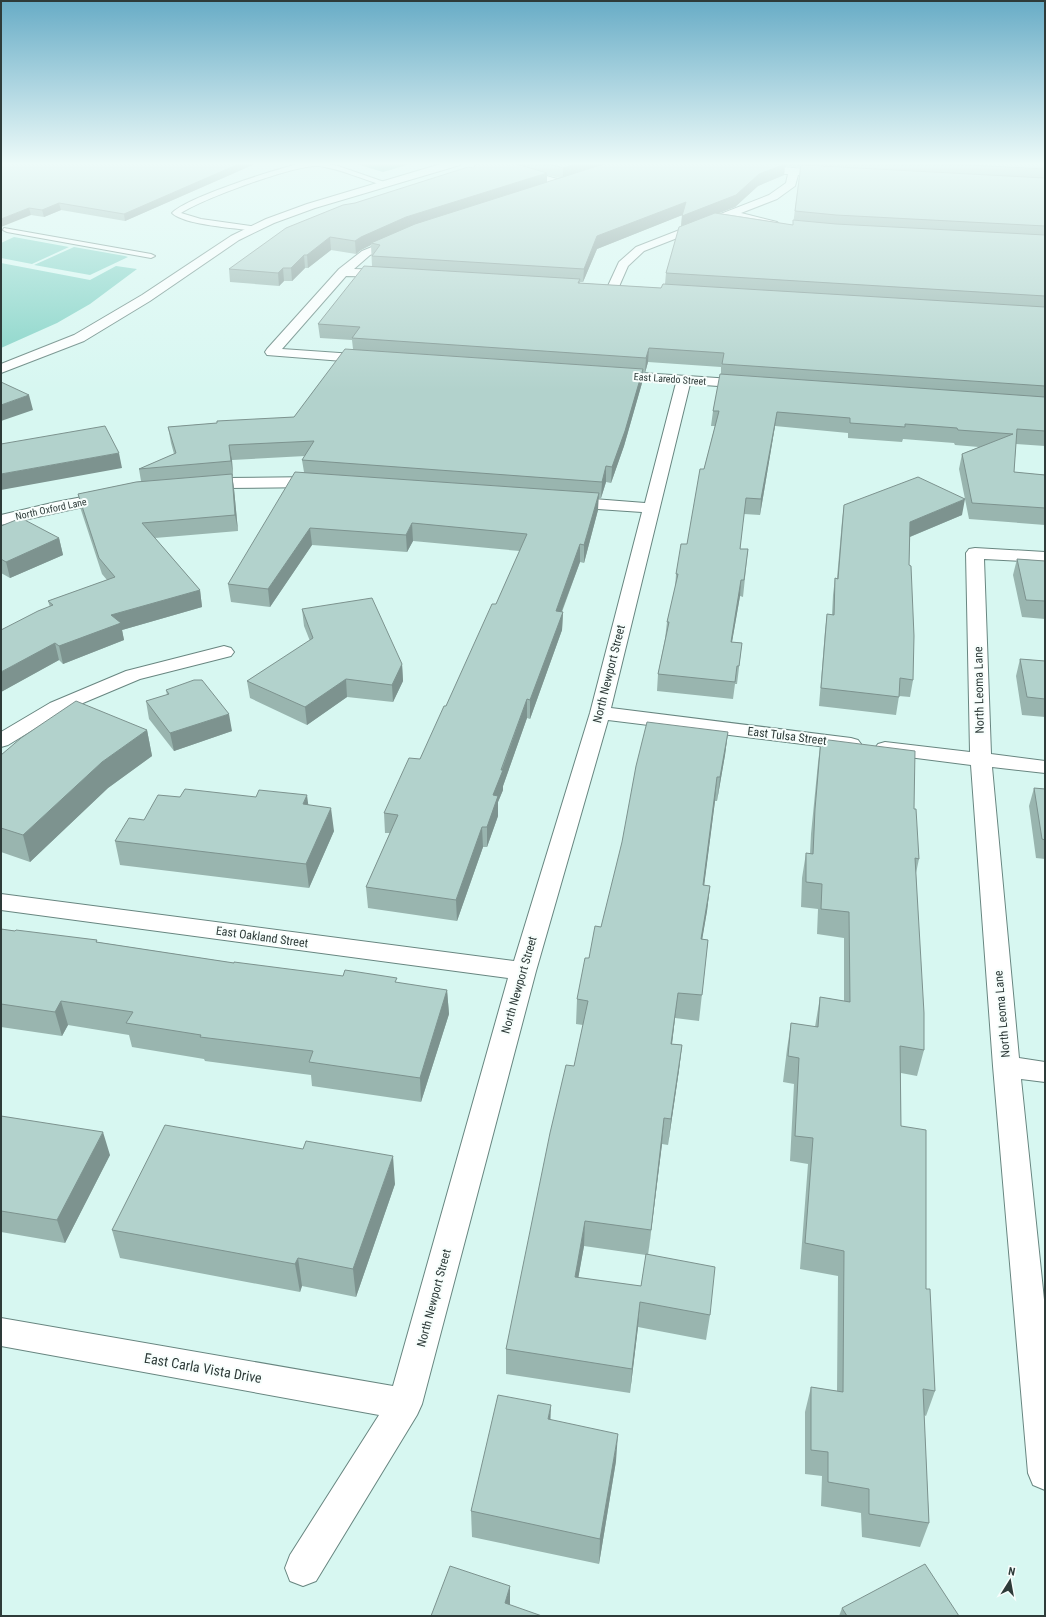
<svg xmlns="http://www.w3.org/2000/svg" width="1046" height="1617" viewBox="0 0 1046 1617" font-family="'Roboto Condensed',sans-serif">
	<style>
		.green { fill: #80d1c4 }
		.water { fill: #48a194 }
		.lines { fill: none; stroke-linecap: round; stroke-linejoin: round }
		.service-casing { stroke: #688680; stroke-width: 2 }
		.minor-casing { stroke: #688680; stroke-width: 2 }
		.tertiary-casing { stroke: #688680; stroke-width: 2 }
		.service { fill: #fff; fill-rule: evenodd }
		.minor { fill: #fff; fill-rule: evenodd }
		.tertiary { fill: #fff; fill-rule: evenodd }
		.wall { fill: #99b5af; fill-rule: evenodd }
		.shaded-wall { fill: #7d938f }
		.building { fill: #b2d2cc; stroke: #7d938f }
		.labels { text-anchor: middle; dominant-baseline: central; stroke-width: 4; stroke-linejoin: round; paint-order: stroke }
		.far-street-label { font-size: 10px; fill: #2e3b39; stroke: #f7fefc }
		.street-label { font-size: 12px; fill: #2e3b39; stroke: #f7fefc }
		.near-street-label { font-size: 14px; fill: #2e3b39; stroke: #f7fefc }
	</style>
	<rect width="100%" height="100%" fill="#d7f7f1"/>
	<path class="green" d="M14 237 69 247 32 264 1 258V243Z
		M74 247 125 256 128 257 90 275 34 265Z
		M1 263 90 280 116 266 137 269 90 304 57 323 1 348Z"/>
	<path class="water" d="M353 163H414L383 172Z"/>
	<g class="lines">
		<defs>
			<path id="service" d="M303 163H325L338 166 390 184 386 186C363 180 342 169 319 166 296 164 202 199 181 213L201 219 257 227V231H254C236 228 184 225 172 213 187 197 279 168 303 163Z
				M4 228 151 254 155 256 151 258 7 232 3 230Z"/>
			<path id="minor" d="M483 163H500L568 182 569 184 564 187 484 165Z
				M708 163H734L829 171 834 174 829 177 798 175 795 186 777 199 741 213 777 222 779 224 777 226 773 227 731 217 644 251 628 266 617 291H609L607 288 619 262 636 247 769 195 786 183 788 174C774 173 717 171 708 163Z
				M399 236 403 237 405 239 403 241 370 255 354 269 389 270 393 271 395 274 393 277 346 276 282 349 368 355 373 356 375 359 373 362 368 363 267 355 265 352 267 349 339 269 362 251Z
				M612 371 747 380 752 381 754 384 752 387 747 388 690 384 611 708 851 738 858 740 861 744 858 748 851 750 608 720 536 971 422 1404 417 1415 316 1581 303 1586 290 1581 285 1568 290 1555 379 1415 1 1346V1318L393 1386 508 978 1 910V894L514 961 590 713 642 512 568 507 562 505 560 502 562 499 568 497 645 503 676 383 607 378 605 375 607 372Z
				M318 477 324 479 326 482 324 485 318 487 224 488 203 490 197 488 195 485 197 482 224 478Z
				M109 492 115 494 117 497 115 500 1 525V515L56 502Z
				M975 548 1045 552V562L984 559 991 754 1045 761V773L992 767 1019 1058 1045 1062V1082L1021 1079 1045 1309V1490L1033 1485 1028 1473 993 1066 971 765 885 754 878 752 875 748 878 744 885 742 970 752 966 553 969 549Z
				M224 646 231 648 234 652 231 656 140 679 64 711 8 745 1 747V732L50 703 126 671Z"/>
			<path id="tertiary" d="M444 163H461L460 165 315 208 274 223 239 240 150 301 84 341 1 373V364L74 335 142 295 231 236 266 219 307 204Z"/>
		</defs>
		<use href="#service" class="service-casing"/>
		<use href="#minor" class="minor-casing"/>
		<use href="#tertiary" class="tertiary-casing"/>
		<use href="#service" class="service"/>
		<use href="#minor" class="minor"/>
		<use href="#tertiary" class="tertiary"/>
	</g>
	<path class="wall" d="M1 163H257L125 221 61 210 44 217 31 215Z
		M479 163H1045V446L1016 444 1014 472 1045 475V525L969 519 959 469 962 454 979 447 955 445 954 443 903 439 902 442 848 438V433L775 426 760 515 744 514 740 549H748L743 597 740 596 732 642 742 643 737 684H735L733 699 657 691 658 674 665 639 667 622 675 589 676 574 687 544 704 469 715 426H711L713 411 721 374V367L648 362 645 373H643L642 383 624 446 611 483 606 482 601 498H598V510L584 563 580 562 562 612H563L562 630 530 719 527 718 503 786V790L498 802V816L487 847H483L457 921 368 908 366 887 390 833H385L384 813 420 759 496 604 520 551 413 541 407 552 312 545 270 607 231 602 228 584 304 472 302 460 305 456 232 460 233 476H232L234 489 238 531 155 538 200 590 202 607 122 630 124 640 63 664 59 660 1 692 50 607 48 601 107 580 102 574 81 510 78 494 141 481 139 469 174 454 171 443 168 427 294 417 353 349 352 340 320 338 318 324 372 266 371 245 361 250 356 254 331 250 308 268H305L292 281H284L279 286 230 282 229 269 355 203 474 168ZM785 166 800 168 793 225 718 213 735 207 758 186 784 175ZM547 175 560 178 547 182ZM682 215 681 226 666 273 665 284 661 288 580 283V282H583L597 249Z
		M844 505 962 515 910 537 909 565 913 680 910 697 899 696 896 715 819 706 825 631 827 614 832 615 833 595 835 578H837L842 521Z
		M1 526 59 538 63 555 10 578 1 573Z
		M1017 559 1045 561V619L1022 617 1013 575Z
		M302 609 402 664 403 681 393 702 347 697 307 725 250 698 247 681 310 641 304 626Z
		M1020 659 1045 661V717L1022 715 1016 676Z
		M166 690 232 731 174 751 149 719 146 701 167 695Z
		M147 730 152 756 108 788 30 862 1 852V755Z
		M728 732 725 755 717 801H715L704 885 710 886 707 911 702 939 708 940 699 1021 675 1018 672 1044 682 1045 679 1070 668 1145 662 1144 648 1255 710 1315 706 1340 638 1327 630 1393 506 1374V1349L574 1066 583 1025 576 1024 577 999 589 958 601 927ZM584 1246 646 1255 641 1286 578 1278Z
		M821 739 914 809 919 859 916 873 924 1050 917 1076 901 1073V1126L926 1289 935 1391 926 1416 924 1415 929 1523 920 1547 862 1537 861 1513 821 1506 822 1476 805 1474V1412L811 1387 837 1391 838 1276 800 1269 808 1164 790 1161 794 1084 783 1082 787 1049 791 1023 815 1027 820 997 844 1001V938L817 934 818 909 801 907 802 878 806 853 810 854 811 834 818 763Z
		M1034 788 1045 789V859L1036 858 1029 806Z
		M180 797 308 805 334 831 309 888 120 865 115 841 144 820Z
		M1 929 15 931 97 940V942L234 963 397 983 447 990 449 1014 421 1102 312 1086 311 1075 205 1061 204 1059 132 1047 129 1035 68 1025 62 1036 1 1027Z
		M1 1116 110 1155 65 1243 1 1232Z
		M395 1184 356 1297 302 1286 300 1292 120 1258 112 1230Z
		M550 1420 616 1461 599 1564 472 1537 471 1511Z
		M842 1608 959 1616H839Z"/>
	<path class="shaded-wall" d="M241 163H257L125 221 124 214Z
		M578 163H611L563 179V168Z
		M785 164 784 175 758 186 735 207 681 228 682 216 759 174Z
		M547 173V184L371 243V245L361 250 356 254 355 241 361 237 406 217Z
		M686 202 685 214 597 249 583 282 584 269 597 236Z
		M59 203 61 210 44 217 42 210Z
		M29 208 31 215 1 227V219Z
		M330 237 331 250 308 268 307 255Z
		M304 255 305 268 292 281 291 268Z
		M283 268 284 281 279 286 278 273Z
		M649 348 648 362 645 373 646 358Z
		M643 369 642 383 624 446 611 483 612 467Z
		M29 395 33 410 1 421V405Z
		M777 412 775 426 760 515 761 499Z
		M229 445 232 460 233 476 231 461Z
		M119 453 122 468 1 490V474Z
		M606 466V482L601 498 602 482Z
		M232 474 234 489 238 531 235 515Z
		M599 493 598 510 584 563V545Z
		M965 499 962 515 907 538 910 522Z
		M412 523 413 541 407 552 406 535Z
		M310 528 312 545 270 607 268 589Z
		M59 538 63 555 10 578 6 562Z
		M580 544V562L555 629 556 611Z
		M741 580 740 596 729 659 731 642Z
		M200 590 202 607 122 630 124 640 63 664 59 646 111 615Z
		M563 612 562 630 530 719V700Z
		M55 643 59 660 1 692V672Z
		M402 664 403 681 393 702 392 685Z
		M346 679 347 697 307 725 305 707Z
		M527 699V718L503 786V790L498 802V816L487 847V827L493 795Z
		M229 714 232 731 174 751 170 733Z
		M147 730 152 756 108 788 30 862 23 835 102 762Z
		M728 732 725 755 717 801 720 777Z
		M717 777 715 801 701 910 703 885Z
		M307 795 310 818 303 804Z
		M331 808 334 831 309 888 306 864Z
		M482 827 483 847 457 921 456 900Z
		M710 886 707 911 698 964 701 939Z
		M447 990 449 1014 421 1102 420 1078Z
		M678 993 675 1018 669 1069 671 1044Z
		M61 1001 68 1025 62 1036 55 1012Z
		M682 1045 679 1070 668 1145 671 1119Z
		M664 1118 662 1144 648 1256 651 1230Z
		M103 1132 110 1155 65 1243 57 1220Z
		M393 1156 395 1184 356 1297 353 1269Z
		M585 1221 584 1246 574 1302 575 1277Z
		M298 1258 302 1286 300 1292 295 1264Z
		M640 1302 638 1327 630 1393 632 1369Z
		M551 1405 550 1432 548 1419Z
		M618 1434 616 1461 599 1564 600 1539Z
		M510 1586V1611L505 1603Z"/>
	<path class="building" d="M1 163H241L124 214 59 203 42 210 29 208 1 219Z
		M479 163H513L547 173 406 217 361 237 355 241 330 237 307 255H304L291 268H283L278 273 229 269 286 228 343 205 355 203 468 167 474 168 475 165Z
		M546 163H578L563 168Z
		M607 163 785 164 759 174 736 195 682 216 686 202 597 236 584 269 372 256 380 245 371 243 415 224Z
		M934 163H1045V169Z
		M801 165 1045 178V226L836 215 795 211Z
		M715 213 793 225V220L836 224 1045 235V296L666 273 679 227Z
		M364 266 580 279 578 283 661 288 663 284 1045 307V386L722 364 724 353 649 348 646 358 352 338 360 327 318 324Z
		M345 349 643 369 625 431 612 467 606 466 602 482 302 460 314 441 229 445 231 461 139 469 176 453 168 427 217 423V421L294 417Z
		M720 374 1045 397V431L1017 429 1014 472 1045 475V508L972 503 962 454 1013 434 958 430 957 428 905 424V427L850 423V418L777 412 761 499 746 498 740 549H748L744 580H741L731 642 742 643 739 666H737L735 682 658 674 669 622H667L678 574H676L681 544H687L700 469H704L719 411H713Z
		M1 382 29 395 1 405Z
		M105 426 119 453 1 474V444Z
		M295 472 599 493 584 545 580 544 556 611 563 612 530 700 527 699 501 770H503L493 795 498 796 487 827H482L456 900 366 887 398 815 384 813 409 758 420 759 444 706H446L492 604H496L527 534 412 523 406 535 310 528 268 589 228 584Z
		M232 474 235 515 142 523 200 590 111 615 121 623 59 646 55 643 1 672V630L38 611 53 605 48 601 115 577 99 558 78 494 136 482Z
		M918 477 965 499 910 522 909 565 911 566 914 636 913 680 900 678 899 697 821 688 827 614 834 615 835 578 838 579 844 505Z
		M21 518 59 538 6 562 1 559V526Z
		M1017 559 1045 561V601L1026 600Z
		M372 598 402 664 392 685 346 679 305 707 247 681 313 638 302 609Z
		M1020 659 1045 661V699L1027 697Z
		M194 680H202L229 714 170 733 146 701 169 694 166 690Z
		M76 701 147 730 102 762 23 835 1 828V755L21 738Z
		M647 722 728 732 720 777H717L703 885 710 886 701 939 708 940 702 995 678 993 671 1044 682 1045 671 1119 664 1118 651 1230 585 1221 575 1277 641 1286 646 1254 715 1267 710 1315 640 1302 632 1369 506 1349 550 1133 566 1065 574 1066 588 1001 577 999 585 958H589L595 926 601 927 622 842 636 766Z
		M821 739 915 751 914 809H916L919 859 915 858 924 1013V1050L900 1046 901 1126 926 1130V1289H930L935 1391 923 1389 929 1523 869 1514V1489L828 1482V1452L811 1450V1387L843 1392 844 1251 805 1243 813 1138 795 1136 799 1058 788 1056 791 1023 818 1027 820 997 850 1002 849 912 821 909 822 884 806 882V853L813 854 815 809Z
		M1034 788 1045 789V840L1042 839Z
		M185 789 256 797 259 790 307 795 303 804 331 808 306 864 115 841 129 818 144 820 158 795 180 797Z
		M1 929 15 931 16 930 97 940 96 942 234 963V962L343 976 345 970 397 978 395 982 447 990 420 1078 309 1062 313 1051 200 1037 201 1035 126 1023 133 1012 61 1001 55 1012 1 1004Z
		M1 1116 103 1132 57 1220 1 1211Z
		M165 1125 303 1149 306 1141 393 1156 353 1269 298 1258 295 1264 112 1230Z
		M498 1395 551 1405 548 1419 618 1434 600 1539 471 1511Z
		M925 1564 959 1616H847L842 1608Z
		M450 1566 510 1586 505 1603 542 1616H431Z"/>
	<linearGradient id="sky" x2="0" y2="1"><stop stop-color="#68acc6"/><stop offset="0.42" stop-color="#edfbf9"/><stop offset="1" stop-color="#edfbf9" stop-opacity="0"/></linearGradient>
	<rect width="1046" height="390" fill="url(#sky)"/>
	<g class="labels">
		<g class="far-street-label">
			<text transform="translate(670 379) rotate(4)">East Laredo Street</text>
			<text transform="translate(51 509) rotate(-12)">North Oxford Lane</text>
		</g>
		<g class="street-label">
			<text transform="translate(609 674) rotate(-76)">North Newport Street</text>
			<text transform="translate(979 690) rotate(-91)">North Leoma Lane</text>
			<text transform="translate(787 736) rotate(7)">East Tulsa Street</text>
			<text transform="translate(262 937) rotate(8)">East Oakland Street</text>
			<text transform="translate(519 985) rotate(-74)">North Newport Street</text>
			<text transform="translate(1002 1014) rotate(-95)">North Leoma Lane</text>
			<text transform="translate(434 1298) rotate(-75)">North Newport Street</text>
		</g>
		<g class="near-street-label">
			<text transform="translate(203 1368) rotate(10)">East Carla Vista Drive</text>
		</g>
	</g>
	<rect width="1046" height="1617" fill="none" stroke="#2e3b39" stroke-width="4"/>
	<g transform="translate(1010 1581) rotate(11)" stroke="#f7fefc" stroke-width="3" paint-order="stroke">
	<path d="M0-3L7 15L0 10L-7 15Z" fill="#2e3b39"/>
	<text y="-6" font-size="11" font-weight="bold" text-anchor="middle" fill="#2e3b39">N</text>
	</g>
</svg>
